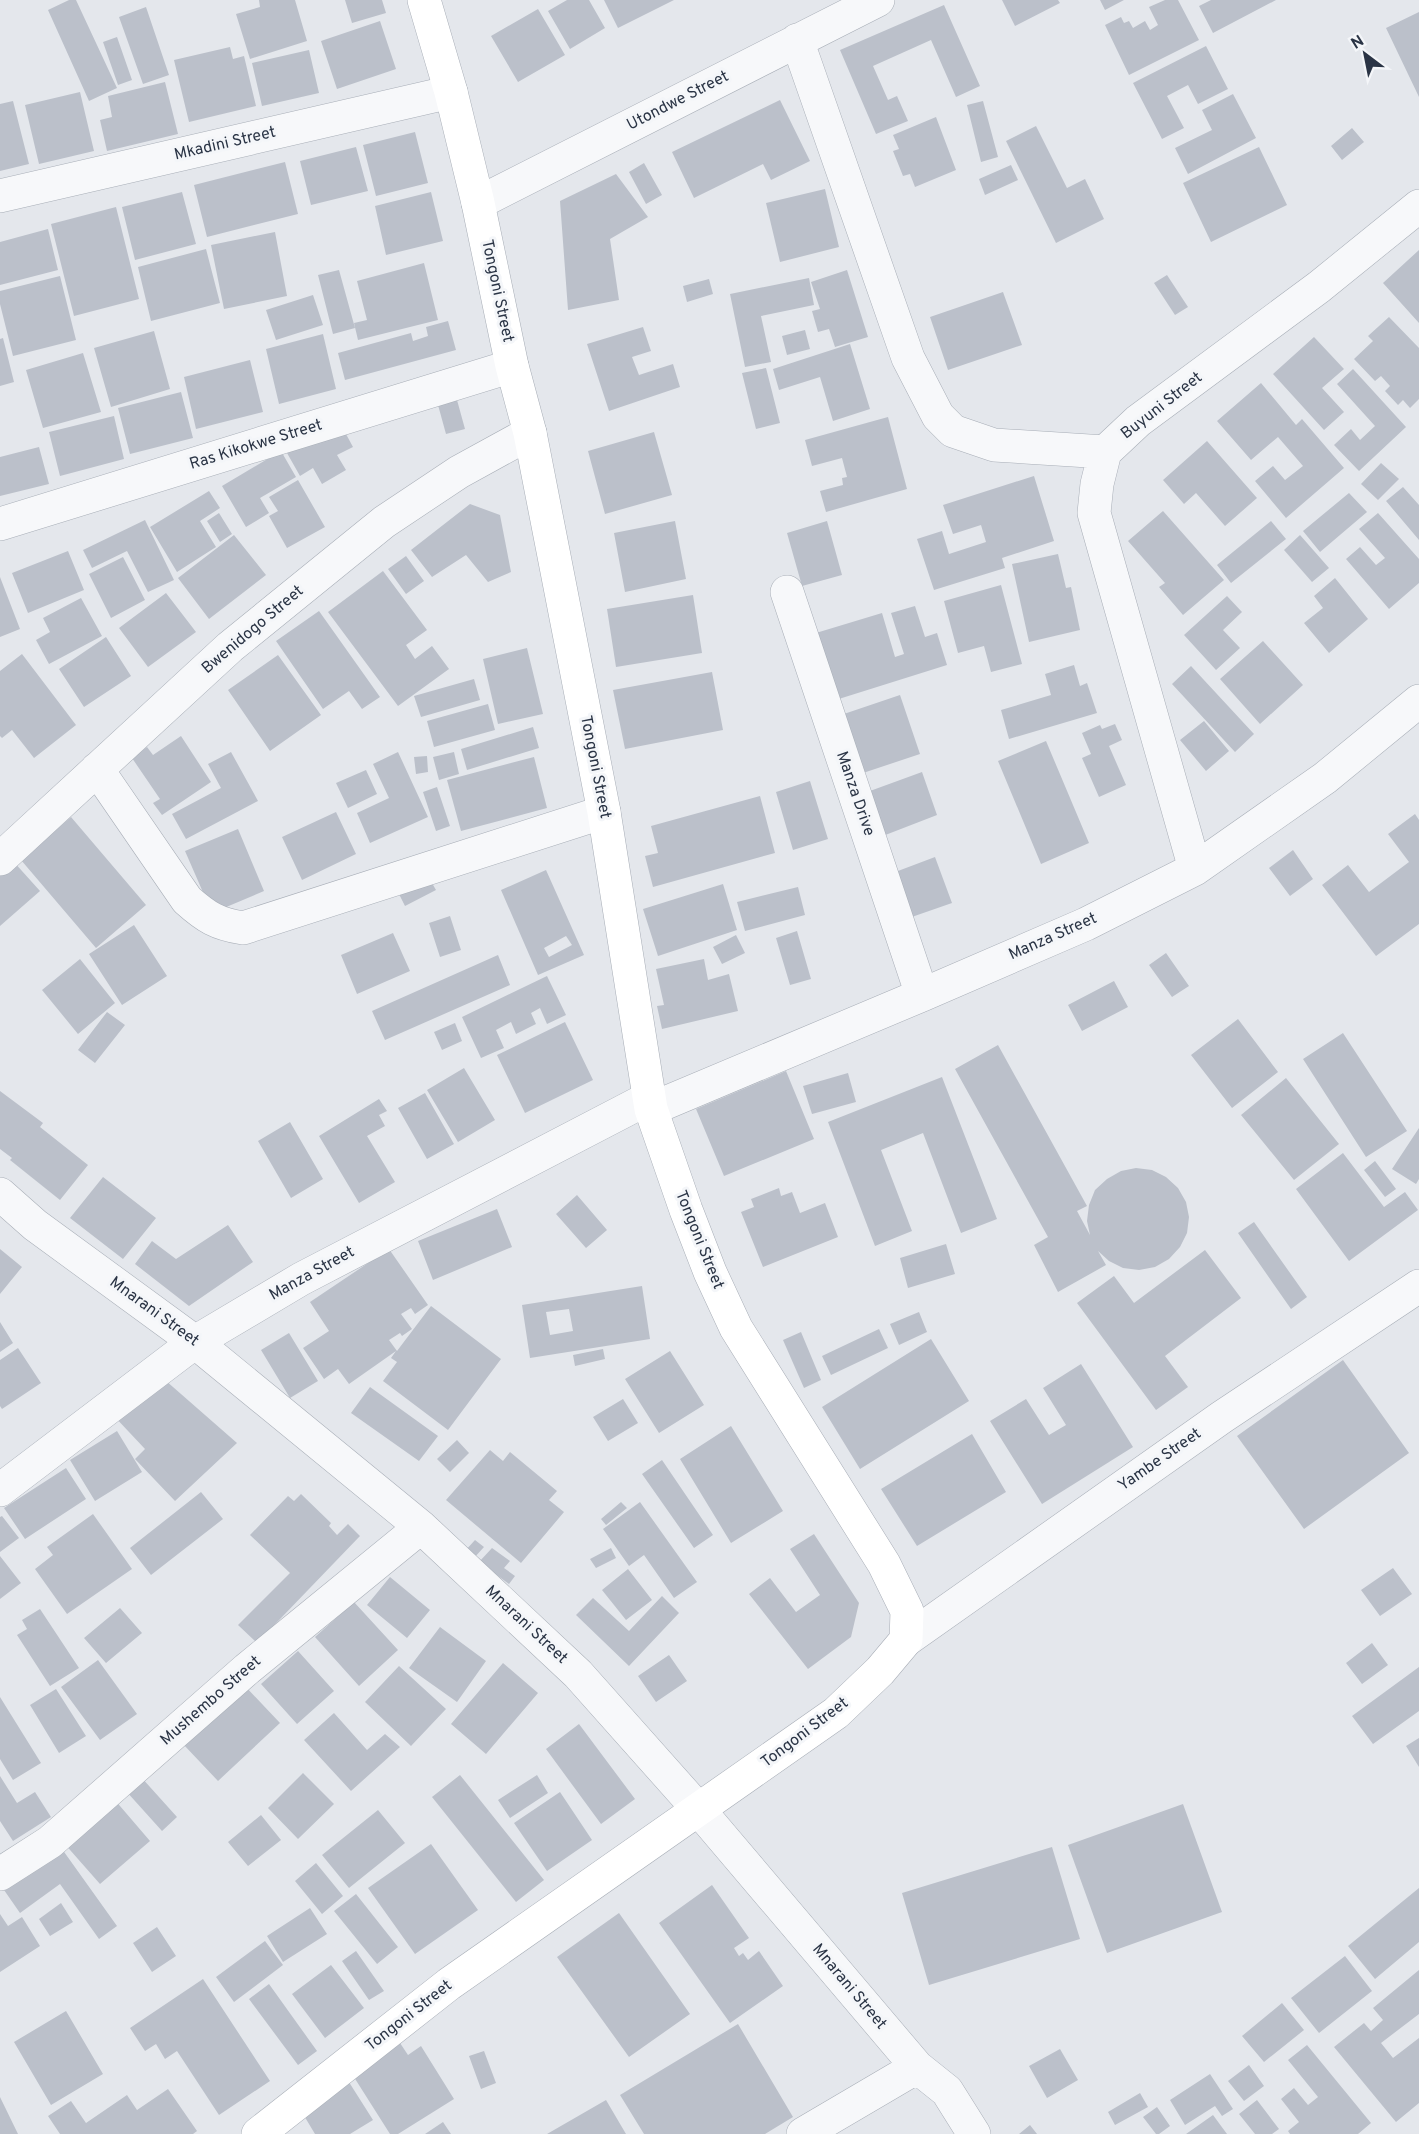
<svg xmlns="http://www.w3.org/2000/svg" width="1419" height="2134" viewBox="0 0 1419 2134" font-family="Overpass,sans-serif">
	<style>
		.building { fill: #bbc0ca; fill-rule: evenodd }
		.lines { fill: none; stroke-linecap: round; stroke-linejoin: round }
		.street-casing { stroke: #a8aeb7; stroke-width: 34 }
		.secondary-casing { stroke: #a8aeb7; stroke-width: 34 }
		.street { stroke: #f7f8fa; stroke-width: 33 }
		.secondary { stroke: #fff; stroke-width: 33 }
		.labels { text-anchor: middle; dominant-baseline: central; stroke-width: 6; stroke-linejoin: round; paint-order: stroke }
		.street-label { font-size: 16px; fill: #2a3445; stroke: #f4f6f9 }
	</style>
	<rect width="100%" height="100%" fill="#e4e7ec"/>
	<path class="building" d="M69 0H76L117 88 89 101 48 10Z
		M259 0H295L307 41 250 59 236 14 260 7Z
		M345 0H382L386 13 352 23Z
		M567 0H589L605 28 570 49 548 11Z
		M604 0H674L618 28Z
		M1002 0H1058L1060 3 1015 26Z
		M1100 0H1124L1105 10Z
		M1165 0H1178L1199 40 1129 75 1105 25 1121 17 1124 23 1129 21 1133 28 1145 21 1150 30 1158 25 1149 7Z
		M1211 0H1276L1213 33 1199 6Z
		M944 5 980 86 956 97 931 40 873 66 888 100 897 96 908 121 876 134 840 50Z
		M146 7 169 75 143 84 119 17Z
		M538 9 565 55 518 82 491 36Z
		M1419 12V97L1386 28Z
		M380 21 396 69 337 89 321 41Z
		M117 37 132 80 118 85 103 42Z
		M1206 46 1228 89 1198 104 1188 85 1167 96 1184 128 1162 139 1133 83Z
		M230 47 233 59 244 56 256 106 189 122 174 60Z
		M309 50 319 93 262 106 252 63Z
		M165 82 178 134 107 151 100 120 112 117 108 96Z
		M80 92 94 151 39 164 25 105Z
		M1233 94 1256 138 1188 174 1175 148 1212 130 1202 110Z
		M780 100 810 161 771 180 763 164 694 198 672 152Z
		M13 101 29 164 0 171V104Z
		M983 101 998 157 981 162 967 105Z
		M936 117 956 170 915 187 910 174 903 176 893 151 899 149 893 135Z
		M1036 126 1067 188 1085 179 1104 219 1056 243 1006 141Z
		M1352 128 1364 142 1342 160 1331 146Z
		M415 132 428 183 376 196 363 145Z
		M356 147 368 191 311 205 300 161Z
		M1259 147 1287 205 1211 242 1183 183Z
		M285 162 298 214 207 237 194 185Z
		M644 163 662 195 646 204 629 172Z
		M1011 165 1018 180 985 195 979 179Z
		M616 174 648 217 610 239 619 300 568 310 560 201Z
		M825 189 839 247 780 262 766 203Z
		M182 192 196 244 135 260 122 207Z
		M431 192 443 241 386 255 375 206Z
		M116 207 139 299 74 316 51 224Z
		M48 229 58 270 0 285V242Z
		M275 232 287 296 224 309 211 245Z
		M206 249 220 303 151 321 138 267Z
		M1419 250V323L1383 283Z
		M424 263 438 320 358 340 354 323 367 320 357 281Z
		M339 270 355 328 333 334 318 275Z
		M847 270 868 337 835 347 829 329 818 332 812 311 820 309 811 282Z
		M1167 275 1188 307 1175 315 1154 283Z
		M60 276 76 340 13 356 0 304V291Z
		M809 278 814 305 761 316 771 362 745 367 730 294Z
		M709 279 713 294 687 302 683 286Z
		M1003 292 1022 345 948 370 930 317Z
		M313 295 323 325 276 340 266 310Z
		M1389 317 1419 348V399L1410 408 1403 400 1398 405 1385 391 1390 386 1381 376 1375 381 1354 359 1373 341 1368 336Z
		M448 321 456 350 345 380 338 353 411 333 413 341 428 336 426 327Z
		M643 327 651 351 632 357 639 375 673 364 680 387 609 411 587 344Z
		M805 330 810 349 787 355 782 336Z
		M154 331 170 389 111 407 94 348Z
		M323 334 336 389 279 404 266 349Z
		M1314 337 1344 369 1322 388 1344 412 1324 430 1273 374Z
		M3 338 14 382 0 386V339Z
		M850 344 870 409 833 421 820 377 779 390 773 369Z
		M83 353 101 412 43 428 26 370Z
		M250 360 263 412 196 429 184 377Z
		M766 368 780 423 756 429 742 373Z
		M1353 369 1406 427 1359 471 1334 445 1351 429 1360 440 1375 426 1337 384Z
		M1261 383 1296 425 1302 419 1344 468 1286 518 1255 481 1273 466 1285 480 1303 466 1278 437 1251 460 1217 421Z
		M181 392 193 438 130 454 118 408Z
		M457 400 465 429 446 434 438 405Z
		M114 416 124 459 60 476 49 432Z
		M888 417 907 489 826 512 820 491 843 485 842 478 847 477 842 458 812 466 805 440Z
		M340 423 353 447 337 455 346 470 322 484 313 468 300 476 287 453Z
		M654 432 672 495 605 514 588 451Z
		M1207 441 1257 498 1225 526 1196 493 1184 504 1163 480Z
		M39 447 49 484 0 496V457Z
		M281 451 296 477 260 498 269 513 246 527 222 486Z
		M1381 463 1399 479 1378 500 1361 484Z
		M1034 476 1054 541 1002 558 1005 568 934 590 917 539 942 531 949 554 986 542 981 525 953 534 943 505Z
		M298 480 325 527 287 548 269 516 278 511 269 497Z
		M1403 487 1419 505V540L1386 501Z
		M209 491 220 508 200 521 216 547 177 572 150 527Z
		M1349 493 1367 512 1320 552 1303 531Z
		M470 504 500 515 511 572 488 582 466 555 432 577 411 550Z
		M1163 511 1224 580 1183 615 1159 587 1165 583 1128 541Z
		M219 513 232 534 220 542 207 521Z
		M1378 513 1419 559V583L1389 609 1346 559 1360 547 1376 565 1385 558 1359 529Z
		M145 520 174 580 148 592 127 551 92 568 83 550Z
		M675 521 686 579 625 592 614 533Z
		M827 521 842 575 802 586 787 533Z
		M1271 521 1286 539 1231 583 1217 565Z
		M234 535 266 575 209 619 178 578Z
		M1300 535 1329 568 1312 582 1284 550Z
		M68 551 84 590 28 613 12 573Z
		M1058 554 1066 588 1071 587 1080 630 1029 642 1012 564Z
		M406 556 424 581 406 594 388 569Z
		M123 557 145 600 111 618 89 574Z
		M383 571 427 630 406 645 415 659 432 646 449 669 398 706 328 612Z
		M0 577 20 629 0 637Z
		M1335 578 1368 619 1329 653 1304 623 1323 608 1314 596Z
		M1001 585 1022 664 991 672 984 646 958 653 944 601Z
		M166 593 196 632 148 667 119 628Z
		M693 595 702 653 616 667 607 609Z
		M1227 596 1242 612 1223 630 1240 648 1216 670 1184 635Z
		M81 598 102 636 49 664 36 640 50 632 43 618Z
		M915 606 925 637 937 633 947 665 826 703 806 636 882 613 895 657 904 654 891 613Z
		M319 611 380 697 362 709 349 691 323 709 276 641Z
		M106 637 131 676 84 707 59 669Z
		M1263 641 1303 685 1260 724 1220 679Z
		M527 648 543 714 498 724 483 659Z
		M22 654 76 725 34 758 12 730 2 738 0 736V671Z
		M278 655 321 715 270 751 228 690Z
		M1074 665 1080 686 1087 683 1097 713 1009 739 1001 710 1051 695 1045 674Z
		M1191 666 1254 734 1235 752 1172 684Z
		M712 672 723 730 625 749 613 690Z
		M474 679 480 700 421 717 414 696Z
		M900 695 920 754 854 776 835 717Z
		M488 704 495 730 434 747 427 721Z
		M1204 721 1229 751 1206 771 1180 740Z
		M1115 724 1122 740 1109 746 1126 785 1099 797 1082 758 1091 754 1082 733 1100 725 1102 729Z
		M533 727 539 748 467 770 461 749Z
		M181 736 211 782 162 815 153 803 160 799 132 758 147 747 153 755Z
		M1046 741 1089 843 1041 864 998 761Z
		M231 752 258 801 186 839 172 814 221 788 208 764Z
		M398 752 428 817 370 843 357 813 389 798 373 764Z
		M454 752 459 774 439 780 433 757Z
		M427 756 428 772 416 774 414 757Z
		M534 757 547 808 461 831 447 780Z
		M366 770 377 794 348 808 336 783Z
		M922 772 937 815 875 839 859 795Z
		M810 781 828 839 793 850 776 792Z
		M437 787 450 826 436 831 423 792Z
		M760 796 775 853 653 887 645 856 658 853 651 826Z
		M336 812 356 854 302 880 282 837Z
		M1415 814 1419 820V924L1376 956 1322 885 1348 865 1369 892 1409 862 1388 834Z
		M71 817 146 905 96 948 21 860Z
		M238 829 264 891 212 913 185 851Z
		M1293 850 1313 879 1290 896 1269 868Z
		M935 857 952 903 906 919 890 874Z
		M13 861 40 891 0 926V873Z
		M546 870 584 955 538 975 501 890ZM566 936 572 945 549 957 544 948Z
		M429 878 436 890 405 906 398 892Z
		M723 884 737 930 658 956 643 909Z
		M798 887 805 915 745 931 737 902Z
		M450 916 461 950 440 957 429 923Z
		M134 925 167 976 122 1005 89 954Z
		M797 931 811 979 790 985 776 938Z
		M393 933 410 971 357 994 341 955Z
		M736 935 745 953 722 964 713 947Z
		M1166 953 1189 986 1172 997 1149 965Z
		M498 955 510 985 385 1040 372 1011Z
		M80 959 115 1003 78 1034 42 990Z
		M704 959 708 980 729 974 738 1011 662 1029 657 1006 664 1005 656 969Z
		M547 976 566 1015 547 1024 540 1008 531 1013 536 1024 516 1034 511 1022 496 1030 504 1048 481 1058 462 1017Z
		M1114 981 1128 1007 1082 1031 1068 1005Z
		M107 1012 125 1025 95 1063 78 1050Z
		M1238 1019 1278 1072 1232 1108 1191 1055Z
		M565 1022 593 1080 525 1113 497 1055Z
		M455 1023 462 1041 442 1050 434 1032Z
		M1343 1033 1407 1131 1366 1157 1303 1059Z
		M998 1045 1087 1206 1077 1211 1090 1235 1087 1221 1089 1205 1095 1190 1107 1179 1121 1171 1136 1168 1152 1170 1166 1177 1178 1188 1186 1202 1189 1217 1187 1233 1180 1247 1169 1259 1155 1267 1139 1270 1123 1268 1109 1261 1098 1251 1106 1265 1058 1292 1034 1245 1048 1237 955 1069Z
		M464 1068 495 1120 458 1142 427 1090Z
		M786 1071 814 1139 724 1176 696 1109Z
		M848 1073 856 1102 812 1114 803 1086Z
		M942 1077 997 1219 961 1233 923 1133 881 1150 912 1231 875 1246 828 1122Z
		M1286 1078 1339 1144 1294 1180 1241 1115Z
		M0 1091 43 1123 40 1127 88 1165 60 1200 10 1160 12 1158 0 1149Z
		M425 1093 454 1144 427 1159 398 1108Z
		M379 1099 387 1111 379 1115 385 1126 367 1136 395 1182 359 1203 319 1136Z
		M290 1122 323 1179 291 1198 258 1141Z
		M1419 1128V1179L1416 1184 1392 1169Z
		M1343 1153 1384 1207 1405 1192 1418 1210 1349 1261 1296 1189Z
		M1375 1161 1396 1189 1385 1197 1364 1170Z
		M103 1177 156 1218 123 1259 70 1218Z
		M779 1188 781 1196 792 1192 800 1213 825 1203 838 1237 763 1267 741 1212 754 1207 751 1199Z
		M577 1195 607 1230 586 1248 556 1214Z
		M497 1209 512 1247 433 1280 418 1241Z
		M1254 1222 1307 1297 1291 1309 1238 1233Z
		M228 1225 253 1262 189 1306 135 1264 152 1241 176 1259Z
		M946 1244 955 1274 908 1288 900 1258Z
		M0 1249 22 1267 0 1294Z
		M389 1249 428 1305 415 1314 411 1308 401 1314 412 1329 402 1336 400 1333 389 1340 397 1351 431 1306 501 1359 448 1430 383 1381 397 1362 391 1358 396 1351 349 1384 338 1369 324 1379 303 1348 329 1331 310 1302Z
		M1205 1250 1241 1298 1165 1356 1188 1387 1156 1410 1077 1303 1114 1276 1134 1303Z
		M642 1286 650 1339 530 1358 522 1305ZM569 1309 573 1331 550 1335 546 1312Z
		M919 1312 927 1332 899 1345 890 1324Z
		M0 1322 13 1343 0 1352Z
		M879 1329 888 1348 831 1375 822 1356Z
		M801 1332 821 1380 804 1388 783 1340Z
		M289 1333 318 1381 290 1398 261 1350Z
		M931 1339 969 1401 860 1469 822 1407Z
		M18 1348 41 1383 2 1409 0 1406V1360Z
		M603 1349 605 1359 575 1366 573 1355Z
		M670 1351 704 1405 659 1433 625 1379Z
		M1343 1360 1409 1453 1304 1529 1237 1436Z
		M1081 1364 1133 1447 1042 1504 990 1421 1026 1399 1049 1435 1066 1425 1043 1388Z
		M165 1380 237 1443 175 1501 135 1459 145 1449 113 1415Z
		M370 1387 438 1436 419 1461 351 1413Z
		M623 1399 638 1423 608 1441 593 1417Z
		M731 1426 783 1511 731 1543 680 1459Z
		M117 1431 142 1472 95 1501 70 1460Z
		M972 1434 1006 1492 917 1546 881 1489Z
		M457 1440 469 1453 450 1472 437 1459Z
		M490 1450 503 1461 510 1452 557 1491 549 1500 564 1512 521 1563 446 1500Z
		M662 1460 713 1535 694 1548 642 1474Z
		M66 1468 86 1499 25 1539 4 1508Z
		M201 1492 223 1519 151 1575 130 1548Z
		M301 1494 331 1523 329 1526 337 1535 348 1524 360 1536 257 1643 238 1625 290 1573 250 1535 288 1496 294 1501Z
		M621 1502 627 1508 606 1525 601 1519Z
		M640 1502 697 1582 674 1598 644 1555 629 1566 603 1529Z
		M93 1514 132 1569 67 1614 35 1569 53 1555 47 1547Z
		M2 1516 19 1538 0 1552V1517Z
		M814 1534 859 1603 851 1637 808 1669 749 1594 770 1578 796 1612 820 1595 790 1549Z
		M475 1540 484 1547 474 1558 465 1551Z
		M492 1548 510 1561 504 1568 515 1576 509 1584 479 1562Z
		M611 1548 616 1558 596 1568 590 1559Z
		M0 1556 21 1583 0 1599Z
		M1393 1568 1412 1594 1380 1616 1361 1590Z
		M628 1569 652 1600 626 1620 602 1590Z
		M390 1577 430 1610 407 1638 367 1605Z
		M662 1596 679 1613 629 1666 576 1615 593 1598 629 1631Z
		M354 1602 398 1650 359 1686 315 1637Z
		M120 1608 142 1633 106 1663 84 1638Z
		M40 1609 79 1668 50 1686 17 1635 27 1629 22 1620Z
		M440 1627 486 1661 457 1702 409 1668Z
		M1372 1643 1388 1665 1362 1684 1346 1663Z
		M298 1651 334 1691 297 1724 261 1684Z
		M669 1655 687 1681 656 1702 638 1676Z
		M98 1660 137 1714 100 1740 61 1687Z
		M503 1663 538 1693 486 1754 451 1724Z
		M399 1666 446 1709 411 1746 365 1702Z
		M1419 1667V1711L1373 1744 1352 1716Z
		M245 1686 280 1723 218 1781 183 1744Z
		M56 1689 86 1736 59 1753 30 1705Z
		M0 1697 41 1763 13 1780 0 1759Z
		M334 1713 367 1750 385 1734 400 1747 351 1791 304 1740Z
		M579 1724 635 1799 601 1824 546 1749Z
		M1419 1738V1767L1406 1746Z
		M303 1773 334 1804 298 1839 268 1808Z
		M460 1775 544 1880 516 1902 432 1797Z
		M537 1775 548 1793 510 1818 498 1800Z
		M0 1776 17 1803 35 1792 51 1817 13 1841 0 1821Z
		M141 1777 177 1817 162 1831 126 1791Z
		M560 1792 592 1840 547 1871 514 1823Z
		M114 1799 150 1841 100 1884 63 1842Z
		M1183 1804 1222 1912 1107 1953 1068 1845Z
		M378 1810 405 1843 349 1888 322 1855Z
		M261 1815 281 1840 248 1866 228 1842Z
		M431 1844 478 1910 415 1954 368 1888Z
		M1052 1847 1080 1939 929 1985 902 1893Z
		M62 1849 117 1926 99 1939 60 1884 20 1913 4 1890Z
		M316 1863 343 1896 322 1914 295 1881Z
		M712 1885 749 1938 734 1948 739 1956 743 1953 748 1960 759 1951 783 1986 730 2023 659 1923Z
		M1419 1888V1942L1375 1979 1348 1946Z
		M356 1894 398 1947 377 1964 334 1911Z
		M61 1903 73 1922 50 1936 39 1919Z
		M310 1908 327 1934 283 1962 267 1936Z
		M619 1913 690 2014 629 2057 557 1957Z
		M0 1914 8 1926 22 1917 40 1946 0 1972Z
		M157 1927 176 1956 152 1972 133 1943Z
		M265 1941 283 1965 234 2002 216 1977Z
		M356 1951 384 1991 369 2000 342 1961Z
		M1345 1956 1372 1991 1319 2033 1291 1998Z
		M331 1965 364 2008 325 2038 292 1994Z
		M1419 1970V2014L1381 2043 1393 2058 1419 2038V2103L1396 2122 1334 2047 1364 2023 1371 2031 1383 2020 1373 2008Z
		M203 1979 270 2081 219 2115 177 2051 165 2059 156 2044 145 2051 130 2028Z
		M269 1984 317 2051 298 2065 249 1999Z
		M1282 2003 1304 2030 1264 2062 1242 2036Z
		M66 2011 103 2074 51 2105 14 2042Z
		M738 2024 793 2117 765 2134H644L620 2095Z
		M400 2043 408 2055 421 2046 454 2099 398 2134H390L352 2074Z
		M1307 2045 1371 2123 1358 2134H1290L1288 2131 1299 2122 1281 2099 1294 2088 1308 2105 1318 2097 1288 2060Z
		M1060 2049 1078 2080 1047 2098 1029 2066Z
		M484 2051 496 2083 481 2089 469 2056Z
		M1249 2065 1264 2086 1244 2101 1228 2081Z
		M1210 2074 1233 2109 1222 2116 1215 2106 1185 2125 1170 2100Z
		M347 2079 373 2120 350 2134H315L300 2109Z
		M168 2089 197 2131 193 2134H60L48 2116 71 2101 86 2123 127 2095 137 2110Z
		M1140 2093 1148 2107 1115 2125 1108 2112Z
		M0 2097 18 2134H0Z
		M606 2100 626 2134H547Z
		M1257 2100 1279 2129 1272 2134H1255L1239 2114Z
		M1157 2107 1170 2126 1159 2134H1156L1143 2117Z
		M1213 2115 1227 2134H1186Z
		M443 2122 451 2134H425Z
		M1030 2125 1037 2134H1019Z"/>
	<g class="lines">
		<defs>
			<path id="street" d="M797 40 908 358 938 416 953 431 994 445 1105 452
				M0 196 451 92
				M478 203 878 0
				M0 524 512 366
				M787 592 922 995
				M97 769 187 900C206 917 217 924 243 928L604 812
				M0 859 230 647 384 522 459 472 530 433
				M1195 869 1094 513 1097 484 1105 452 1138 421 1319 287 1419 206
				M651 1109 922 995 1086 924 1195 869 1325 778 1419 701
				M0 1194 35 1225 195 1342 421 1527 578 1674 699 1810 917 2067 947 2091 974 2134
				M0 1490 195 1342 301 1279 649 1098
				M906 1640 1222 1417 1419 1286
				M0 1874 50 1842 247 1669 421 1527
				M803 2134 917 2067"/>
			<path id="secondary" d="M258 2134 449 1984 836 1713 880 1671 906 1640 907 1611 884 1564 736 1328 710 1272 686 1210 651 1109 604 812 530 433 512 366 478 203 451 92 424 0"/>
		</defs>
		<use href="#street" class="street-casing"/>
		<use href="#secondary" class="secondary-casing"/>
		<use href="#street" class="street"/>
		<use href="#secondary" class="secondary"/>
	</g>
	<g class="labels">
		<g class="street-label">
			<text transform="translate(678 101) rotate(-27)">Utondwe Street</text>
			<text transform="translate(225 144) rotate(-13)">Mkadini Street</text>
			<text transform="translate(497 291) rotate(78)">Tongoni Street</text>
			<text transform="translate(1162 406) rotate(-38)">Buyuni Street</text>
			<text transform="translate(256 445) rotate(-17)">Ras Kikokwe Street</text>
			<text transform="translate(253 630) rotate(-40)">Bwenidogo Street</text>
			<text transform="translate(595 767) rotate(79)">Tongoni Street</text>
			<text transform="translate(855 794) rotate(71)">Manza Drive</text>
			<text transform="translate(1053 937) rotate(-24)">Manza Street</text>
			<text transform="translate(699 1240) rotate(68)">Tongoni Street</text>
			<text transform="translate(312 1274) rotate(-29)">Manza Street</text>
			<text transform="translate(154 1312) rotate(36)">Mnarani Street</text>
			<text transform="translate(1160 1460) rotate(-35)">Yambe Street</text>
			<text transform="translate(526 1625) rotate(43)">Mnarani Street</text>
			<text transform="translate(211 1701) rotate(-41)">Mushembo Street</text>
			<text transform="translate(805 1733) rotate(-37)">Tongoni Street</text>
			<text transform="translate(849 1987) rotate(50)">Mnarani Street</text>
			<text transform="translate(409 2016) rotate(-38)">Tongoni Street</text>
		</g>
	</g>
	<g transform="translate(1365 54) rotate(328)" stroke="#f4f6f9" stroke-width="4.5" paint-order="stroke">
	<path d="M0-4.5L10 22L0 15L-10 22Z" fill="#2a3445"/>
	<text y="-9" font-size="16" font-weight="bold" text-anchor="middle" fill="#2a3445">N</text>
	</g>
</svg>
